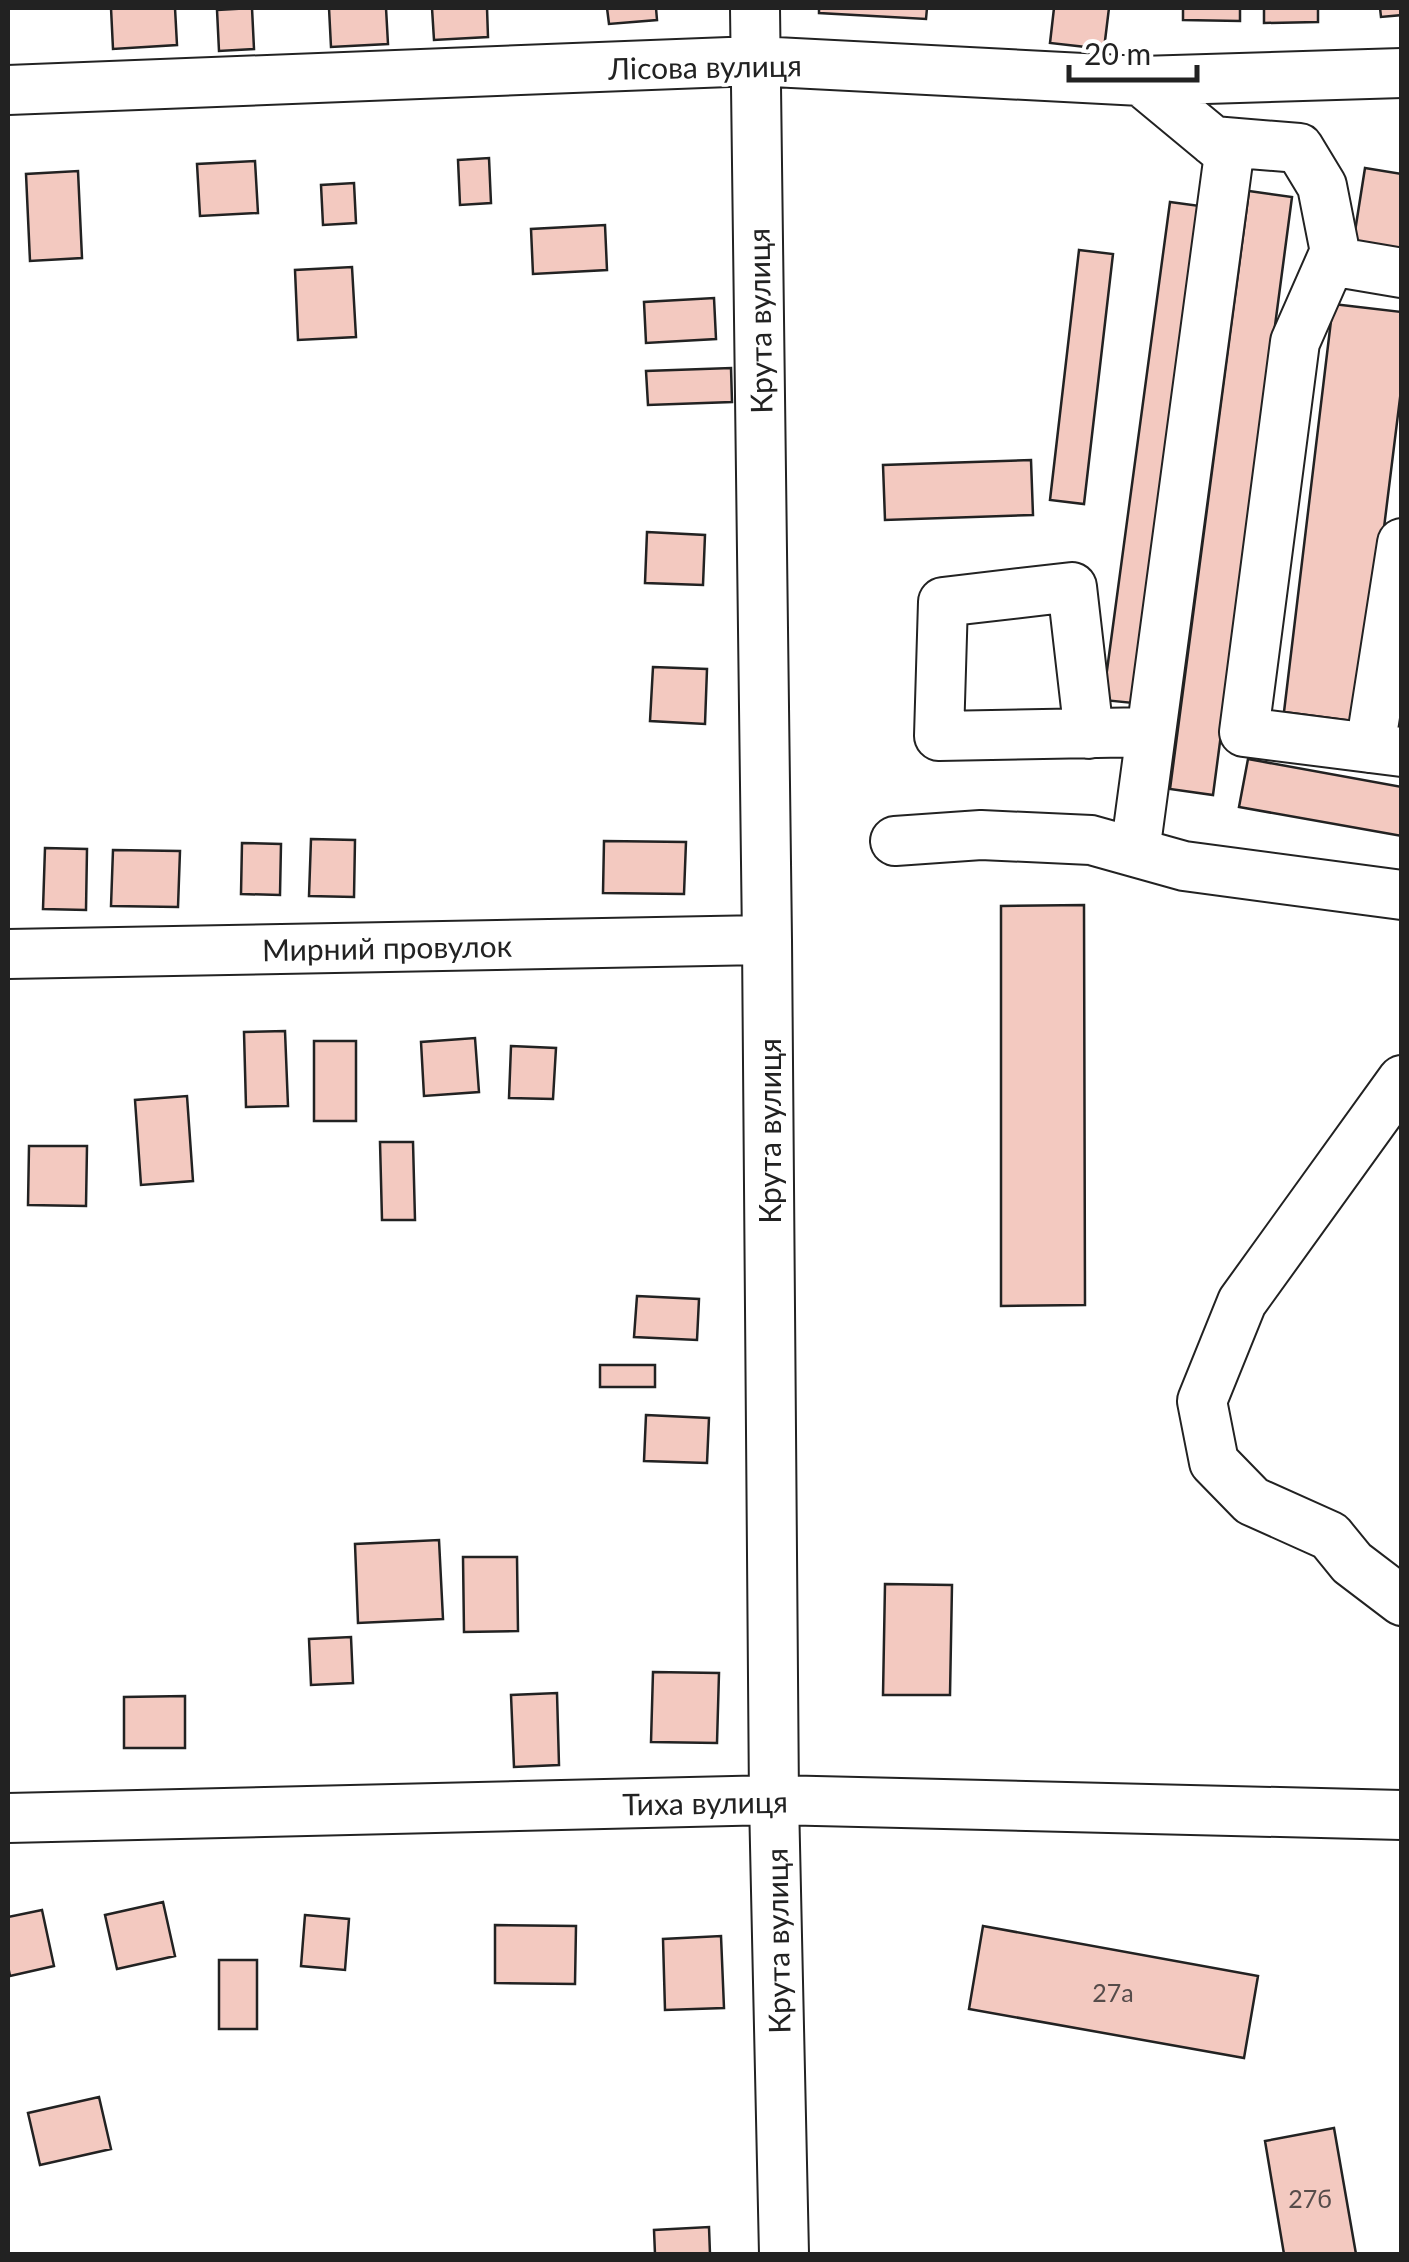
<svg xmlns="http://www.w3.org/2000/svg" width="1409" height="2262" viewBox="0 0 1409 2262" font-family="Lato,sans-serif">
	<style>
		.building { fill: #f3c9c0; stroke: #222; stroke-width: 2.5 }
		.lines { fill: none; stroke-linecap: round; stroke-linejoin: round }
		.minor-casing { stroke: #222; stroke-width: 52 }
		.minor { stroke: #fff; stroke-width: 48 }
		.labels { text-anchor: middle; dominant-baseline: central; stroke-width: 8; stroke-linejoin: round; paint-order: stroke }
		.number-label { font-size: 25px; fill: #564c4a }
		.street-label { font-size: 30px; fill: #222; stroke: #fff }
	</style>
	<rect width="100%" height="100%" fill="#fff"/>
	<path class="building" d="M111 8H175L177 45 113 49Z
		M252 8 254 49 219 51 217 10Z
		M329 8H386L388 44 331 47Z
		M432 8H487L488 37 434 40Z
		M607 8H656L657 20 609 24Z
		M819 8H927L926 19 819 13Z
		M1054 8H1109L1104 49 1050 43Z
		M1183 8H1240V21L1183 20Z
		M1264 8H1318V22L1264 23Z
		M1380 8H1402V15L1381 17Z
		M489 158 491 203 460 205 458 160Z
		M255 161 258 213 200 216 197 164Z
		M1365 168 1402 174V251L1353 244Z
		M78 171 82 258 30 261 26 174Z
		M354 183 356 223 323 225 321 185Z
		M1249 191 1292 197 1213 795 1170 789Z
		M1170 202 1200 206 1133 703 1103 700Z
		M605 225 607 270 533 274 531 229Z
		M1079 250 1113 254 1084 504 1050 500Z
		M352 267 356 337 298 340 295 270Z
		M714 298 716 339 646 343 644 302Z
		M1333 304 1402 312V382L1360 722 1284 712Z
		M731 368 732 402 648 405 646 371Z
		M1031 460 1033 515 885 520 883 465Z
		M647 532 705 535 703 585 645 583Z
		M653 667 707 669 705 724 650 721Z
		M1248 759 1402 787V836L1239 807Z
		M311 839 355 840 354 897 309 896Z
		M604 841 686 842 684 894 603 893Z
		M242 843 281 844 280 895 241 894Z
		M45 848 87 849 86 910 43 909Z
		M113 850 180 851 178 907 111 906Z
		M1084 905 1085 1305 1001 1306V906Z
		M285 1031 288 1106 246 1107 244 1032Z
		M475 1038 479 1092 424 1096 421 1042Z
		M314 1041H356V1121H314Z
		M511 1046 556 1048 553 1099 509 1098Z
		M187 1096 193 1181 141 1185 135 1100Z
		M380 1142H413L415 1220H382Z
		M29 1146H87L86 1206 28 1205Z
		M637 1296 699 1299 697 1340 634 1337Z
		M600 1365H655V1387H600Z
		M646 1415 709 1418 707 1463 644 1461Z
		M439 1540 443 1619 358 1623 355 1544Z
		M463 1557H517L518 1631 464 1632Z
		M885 1584 952 1585 950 1695H883Z
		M351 1637 353 1683 311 1685 309 1639Z
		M653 1672 719 1673 717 1743 651 1742Z
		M557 1693 559 1765 514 1767 511 1695Z
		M185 1696V1748H124V1697Z
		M163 1902 175 1956 117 1969 105 1915Z
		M42 1910 54 1966 10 1976 8 1966V1917Z
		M305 1915 349 1919 345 1970 301 1966Z
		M495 1925 576 1926 575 1984 495 1983Z
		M983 1926 1258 1976 1244 2058 969 2009Z
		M721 1936 724 2008 665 2010 663 1939Z
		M219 1960H257V2029H219Z
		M99 2097 111 2149 40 2165 28 2113Z
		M1334 2128 1356 2254H1284L1265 2141Z
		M709 2227 710 2254H655L654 2230Z"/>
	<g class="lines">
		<defs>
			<path id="minor" d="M755 8 767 940 774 1800 784 2254
				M8 90 755 61 1141 81 1402 73
				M1213 141 1299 148 1322 186 1337 262 1402 273
				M1335 251 1295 342 1244 732 1402 752
				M1089 734 1072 587 943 602 939 736 1151 732
				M1370 748 1402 543
				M895 841 981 835 1091 840 1184 866 1402 895
				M1135 852 1229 154 1141 81
				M8 954 767 940
				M1402 1080 1242 1302 1202 1401 1214 1462 1252 1501 1330 1536 1352 1563 1402 1601
				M8 1818 774 1800 1402 1815"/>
		</defs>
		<use href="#minor" class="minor-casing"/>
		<use href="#minor" class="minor"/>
	</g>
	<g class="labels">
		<g class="number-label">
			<text x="1113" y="1992">27а</text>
			<text x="1310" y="2198">27б</text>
		</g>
		<g class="street-label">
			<text transform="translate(705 66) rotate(-1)">Лісова вулиця</text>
			<text transform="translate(759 321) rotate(-91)">Крута вулиця</text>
			<text transform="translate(387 947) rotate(-1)">Мирний провулок</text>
			<text transform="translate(769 1131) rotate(-90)">Крута вулиця</text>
			<text transform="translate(705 1802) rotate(-1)">Тиха вулиця</text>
			<text transform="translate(777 1941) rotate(-91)">Крута вулиця</text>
		</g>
	</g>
	<rect width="1409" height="2262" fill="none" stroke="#222222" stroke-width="20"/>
	<path d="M1069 65v15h128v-15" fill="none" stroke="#222222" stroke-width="5"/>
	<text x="1084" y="65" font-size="30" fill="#222222" stroke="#ffffff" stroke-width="8" paint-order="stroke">20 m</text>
</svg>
